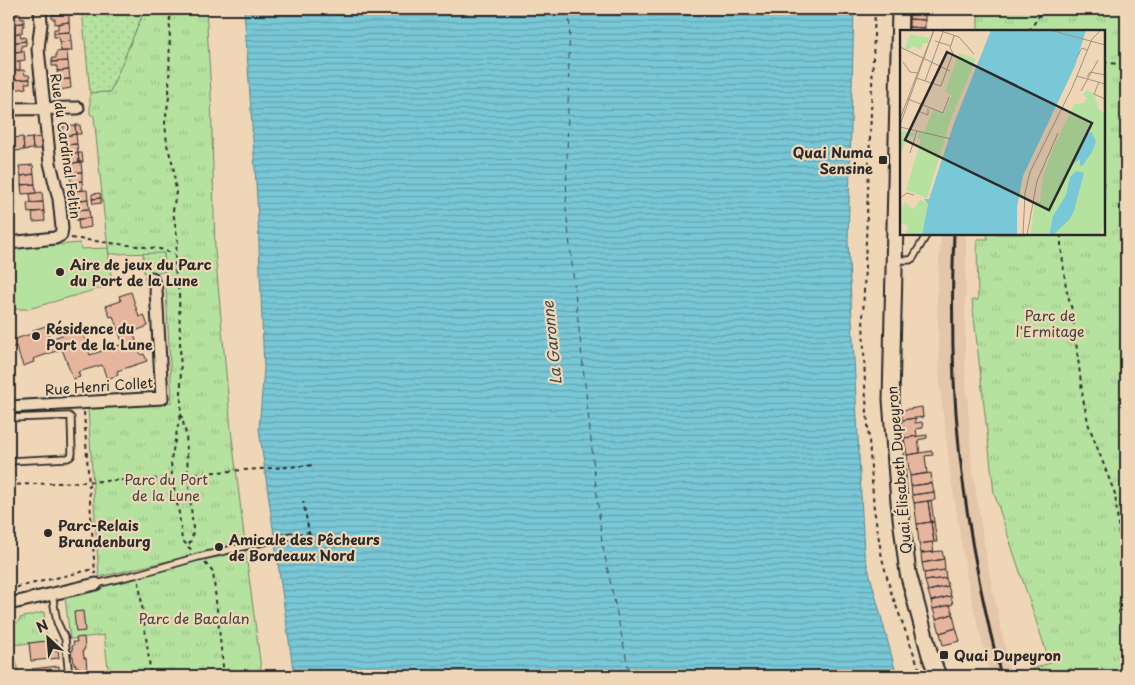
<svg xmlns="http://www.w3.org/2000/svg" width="1135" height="685" viewBox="0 0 1135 685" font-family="'Playpen Sans',sans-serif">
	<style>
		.built { fill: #e4c6aa }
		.grass { fill: url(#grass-dots); stroke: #708666 }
		.park { fill: url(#park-tufts); stroke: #708666 }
		.pitch { fill: #b6e2a0; stroke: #708666 }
		.water { fill: url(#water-rules); stroke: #5a8992 }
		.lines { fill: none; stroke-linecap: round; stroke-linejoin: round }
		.ferry { stroke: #3b4a4d; stroke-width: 1; stroke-dasharray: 6 5; stroke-linecap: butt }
		.building { fill: #e6b59d; stroke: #2b2b2b }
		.lane-casing { stroke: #2b2b2b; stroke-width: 9 }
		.street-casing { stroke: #2b2b2b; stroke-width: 15 }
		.secondary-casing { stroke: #2b2b2b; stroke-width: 19 }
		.path { stroke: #2b2b2b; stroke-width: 2; stroke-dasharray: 4 4; stroke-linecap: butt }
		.lane { stroke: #efd6b7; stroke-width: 5.5 }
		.street { stroke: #efd6b7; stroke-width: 11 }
		.secondary { stroke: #efd6b7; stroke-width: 15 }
		.rail { stroke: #2b2b2b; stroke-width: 3 }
		.poi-dot { fill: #2b2b2b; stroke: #efd6b7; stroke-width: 2 }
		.labels { text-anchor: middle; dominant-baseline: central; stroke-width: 4.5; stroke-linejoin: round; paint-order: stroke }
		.street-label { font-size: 14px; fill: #2b2b2b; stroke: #efd6b7 }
		.poi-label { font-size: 14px; font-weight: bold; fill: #2b2b2b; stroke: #efd6b7; text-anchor: start }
		.park-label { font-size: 14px; fill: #40463d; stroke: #efd6b7 }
		.water-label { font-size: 15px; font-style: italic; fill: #3b4a4d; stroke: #efd6b7 }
		.inset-river { fill: none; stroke: #79c8d7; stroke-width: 2.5 }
		.inset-road { fill: none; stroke: #a1927f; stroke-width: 1 }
		.view { fill: #2b2b2b; fill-opacity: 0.15; stroke: #2b2b2b; stroke-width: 2.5 }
		.inset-edge { fill: none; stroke: #2b2b2b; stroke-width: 2.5 }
	</style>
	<defs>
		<pattern id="grass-dots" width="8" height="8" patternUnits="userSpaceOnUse" patternTransform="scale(1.25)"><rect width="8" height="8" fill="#b6e2a0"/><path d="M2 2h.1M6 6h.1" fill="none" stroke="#9dc28a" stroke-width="1.8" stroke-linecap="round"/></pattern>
		<pattern id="park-tufts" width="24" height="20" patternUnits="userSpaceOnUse" patternTransform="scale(1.25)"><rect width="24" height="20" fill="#b6e2a0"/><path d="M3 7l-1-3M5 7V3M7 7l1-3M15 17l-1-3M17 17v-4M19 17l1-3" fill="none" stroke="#9dc28a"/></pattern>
		<pattern id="water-rules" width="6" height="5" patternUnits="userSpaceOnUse" patternTransform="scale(1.25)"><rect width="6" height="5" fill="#79c8d7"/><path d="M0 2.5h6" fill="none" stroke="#63a3af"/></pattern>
	</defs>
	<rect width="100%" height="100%" fill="#efd6b7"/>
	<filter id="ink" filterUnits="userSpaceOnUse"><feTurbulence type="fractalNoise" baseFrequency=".02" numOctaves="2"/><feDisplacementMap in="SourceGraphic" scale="10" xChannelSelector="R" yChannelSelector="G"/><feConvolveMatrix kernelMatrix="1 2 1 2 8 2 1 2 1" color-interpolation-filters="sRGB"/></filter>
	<g filter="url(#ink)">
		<path class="built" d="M941 234H966L965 363 972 467 988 567 1011 676H990L967 579 950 471 940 387 937 295Z"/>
		<path class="grass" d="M82 9H145L110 92 90 93Z
			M164 252 165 272 144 273 143 253Z"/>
		<path class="park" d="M145 9H206L211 93 215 251 231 429 245 543 99 577 88 409 172 402 164 253 109 254 105 224 94 116 90 114V93L110 92Z
			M978 9H1126V676H1015V675L1050 663 994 493 972 300H978L977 239H988L987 234H1104V31H978Z
			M245 547 262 676H109L104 635 70 639 64 588Z
			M44 612 47 641 13 645 19 676H9V625L18 622 20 618Z"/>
		<path class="pitch" d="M80 243 81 249 108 248 112 285 28 309H16L9 308V249Z"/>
		<path class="water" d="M244 9H854L848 242 864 553 897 676H294L259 429 264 368 257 198Z"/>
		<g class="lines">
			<path class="ferry" d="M570 9 566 209 602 542 630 676"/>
		</g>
		<path class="building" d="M54 9H68L69 13 52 15V11L54 10Z
			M910 9H925V13L910 12Z
			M910 12 925 13V20L909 19Z
			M20 13 21 19 24 18V23L9 24V15Z
			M69 13V22L55 24V19H52V15Z
			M909 19 925 20V28L909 27Z
			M69 22 70 32 54 33V29H58V24Z
			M24 23V26L22 27V33L9 34V24Z
			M909 27 925 28 924 31H909Z
			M70 32 71 41 60 42 59 37H54V33Z
			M20 33 21 38 25 37 26 41 9 43V34Z
			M26 41V45L21 46 22 51 10 53 9 43Z
			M71 41 72 51H61L60 42Z
			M24 51 25 60 13 62 12 52Z
			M67 51 68 61 52 62V58H56V52Z
			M20 61V70L9 71V62Z
			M68 61 69 70 57 71V66H52V62Z
			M24 70 25 75H29L30 79 13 80 12 71Z
			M69 70 70 79 54 80V76H58L57 71Z
			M30 79V83H25L26 88 14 90 13 80Z
			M70 79 71 88 59 90V84H55L54 80Z
			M75 125 76 134 64 136 63 126Z
			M75 125H80L81 134H76Z
			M76 134 77 144 65 145 64 136Z
			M23 137 24 150 15 151 13 138Z
			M42 137 43 149H33L32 138Z
			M32 138 33 149 24 150 23 139Z
			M9 140H13L15 151 9 152Z
			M77 144 78 153 64 154 63 145Z
			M78 153 79 162 65 164 64 154Z
			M78 153H82L83 162H79Z
			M81 162 82 172 70 173 69 164Z
			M33 165 34 174 21 176 19 166Z
			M82 172V181L71 182 70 173Z
			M34 174 35 184 21 185V176Z
			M82 181 83 190 72 191 71 182Z
			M35 184 36 193 22 194 21 185Z
			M87 190 88 199 74 201 73 191Z
			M42 192 43 202 31 203 30 194Z
			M100 193 101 198 92 199V194Z
			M15 195 16 205H11L10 196Z
			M101 198V203L93 204 92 199Z
			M88 199 89 209 75 210 74 201Z
			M43 202 44 211 28 213 27 203Z
			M89 209 90 218 76 220 75 210Z
			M44 211 45 221 33 222 32 212Z
			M90 218 91 227 79 229 78 219Z
			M131 292 139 317 144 315 148 326 133 332 141 355 144 354 147 361 117 371 118 375 107 379 102 365 78 372 80 377 73 379 62 349 33 359 34 362 23 366 16 346 9 349V341L34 333 33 330 46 326 50 339 74 331 73 328 80 325 90 355 123 344 113 316 110 317 106 306 121 301 119 296Z
			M922 407 923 417 902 420V410Z
			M915 418V423L922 422 923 428 916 429 917 436 904 438 902 420Z
			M927 435V438L918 440 920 453 907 455 904 438Z
			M932 451 933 455 925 456 927 473 910 476 907 455Z
			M931 473 932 483 911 486 910 476Z
			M932 483 934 492 912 495 911 486Z
			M934 492 935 500 914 503 912 495Z
			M931 500 934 522H931L928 501Z
			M928 501 931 522 917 524 914 503Z
			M931 522H934L937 542H934Z
			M931 522 934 542 919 544 917 524Z
			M932 542 934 552 921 553 919 544Z
			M942 551 944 559 922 563 921 553Z
			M944 559 945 570 924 573 922 563Z
			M945 570 946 578 925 581 924 573Z
			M946 578 948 586 928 591 925 581Z
			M948 586 951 596 931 601 928 591Z
			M951 596 953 604 933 609 931 601Z
			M950 605 953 614 936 619 933 609Z
			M83 611 85 631 76 632 74 612Z
			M953 614 956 628 940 633 936 619Z
			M956 628 960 641 943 645 940 633Z
			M84 637 85 649 83 650 84 658H86L87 670H80L79 667H76V664L74 665 73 656 72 657 71 651H73L72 646 74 645 73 642H77L76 638Z
			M56 640V645H49L50 651 58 650 59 658 31 661 29 643Z
			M59 666 60 675 33 676 32 669Z
			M80 670H87L88 676H77V675L80 674Z"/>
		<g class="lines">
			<defs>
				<path id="lane" d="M896 260H910L913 258 927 234
					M9 418 69 416 71 418 72 453 71 456 68 458 9 461
					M96 584 138 574 198 557 291 536
					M52 594 57 622 65 639 69 676"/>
				<path id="street" d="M9 109 78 108
					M9 243 55 238 61 235 62 228 59 199 50 163 38 49 41 24 40 9
					M9 407 162 398 156 289 152 278
					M9 604 96 584"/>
				<path id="secondary" d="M900 9 891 400 899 502 908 573 930 655 938 676"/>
			</defs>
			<use href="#lane" class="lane-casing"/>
			<use href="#street" class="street-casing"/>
			<use href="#secondary" class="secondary-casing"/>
			<path class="path" d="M169 9 170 13 169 97 165 122 167 145 173 165 176 192 173 211 178 242 175 254V270L179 293 181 385V414L186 434 188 474 193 529 192 540 187 546 193 551
				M875 9 863 317 865 385 874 509 882 558 891 592 922 676
				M1029 31 1041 13 1045 9
				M1104 61C1111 64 1119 64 1126 63
				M1061 234V246L1066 288 1072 310 1083 399 1089 426 1115 494 1124 582 1119 608 1122 641 1125 647 1126 654
				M71 238 160 249 174 254
				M84 412 95 574
				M180 416 171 460 172 478 179 513 182 540 187 545
				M188 474 315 465
				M9 485 172 478
				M309 532 312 545
				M298 534 309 532 303 501
				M205 563 213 572 224 676
				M139 582 151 676
				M9 589 94 569"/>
			<use href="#lane" class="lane"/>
			<use href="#street" class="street"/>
			<use href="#secondary" class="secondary"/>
			<path class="rail" d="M954 234C952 283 952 332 954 381 959 481 976 580 1001 676"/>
		</g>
	</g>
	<g class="poi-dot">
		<rect x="878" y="155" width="10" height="10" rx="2.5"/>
		<circle cx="60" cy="272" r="5"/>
		<circle cx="36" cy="336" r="5"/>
		<circle cx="48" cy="533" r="5"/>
		<circle cx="219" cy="547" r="5"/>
		<rect x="939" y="650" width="10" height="10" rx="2.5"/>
	</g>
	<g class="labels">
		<g class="street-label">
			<text transform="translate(66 146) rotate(82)">Rue du Cardinal Feltin</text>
			<text transform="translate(99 386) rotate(-4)">Rue Henri Collet</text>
			<text transform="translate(899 470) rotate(-95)">Quai Élisabeth Dupeyron</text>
		</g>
		<g class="poi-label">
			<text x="873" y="152" text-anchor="end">Quai Numa<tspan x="873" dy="16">Sensine</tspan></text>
			<text x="70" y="264">Aire de jeux du Parc<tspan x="70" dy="16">du Port de la Lune</tspan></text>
			<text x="46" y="328">Résidence du<tspan x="46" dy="16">Port de la Lune</tspan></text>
			<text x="58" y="525">Parc-Relais<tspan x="58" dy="16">Brandenburg</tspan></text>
			<text x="229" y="539">Amicale des Pêcheurs<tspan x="229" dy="16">de Bordeaux Nord</tspan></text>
			<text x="954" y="655">Quai Dupeyron</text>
		</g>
		<g class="park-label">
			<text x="1050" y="315">Parc de<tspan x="1050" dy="16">l'Ermitage</tspan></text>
			<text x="166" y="479">Parc du Port<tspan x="166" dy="16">de la Lune</tspan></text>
			<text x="194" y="618">Parc de Bacalan</text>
		</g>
		<g class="water-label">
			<text transform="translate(551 343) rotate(-96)">La Garonne</text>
		</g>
	</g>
	<g transform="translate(900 30)">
		<rect width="205" height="205" fill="#efd6b7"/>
		<path d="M59 23 69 26 56 41 53 40Z" fill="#b6e2a0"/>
		<path d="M20 170 28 173 22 205H6L8 196 0 192V184L5 172 13 179Z" fill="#b6e2a0"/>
		<path d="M10 4 29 8 28 13H23L21 20 12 16 9 20 5 18ZM69 26 76 29 50 91 27 168 6 160 21 110 17 108 19 101 24 102 33 80 44 84 52 65 45 62 52 42ZM186 60 194 63 199 80 205 83V192L200 205H130L135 171 140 172 143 147 152 121 174 74 184 73 187 68 183 65ZM2 101 15 103 13 107 9 106 0 124Z" fill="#b6e2a0"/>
		<path d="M91 0H186L175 36 123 146 117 177V205H22L28 174 24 169H29L54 93ZM192 102 196 112 192 122 183 135 180 136V129L173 134 187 104ZM176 141 184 143 174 181 170 189 153 205H149L153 186 166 165 170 147Z" fill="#79c8d7"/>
		<path class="inset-river" d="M72 205 90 129 119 59 140 40 168 38"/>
		<path class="inset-road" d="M38 0 59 7 74 24M150 0 205 15M35 11 51 16M0 17 50 41M177 27 182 18 187 20M3 32 10 42 18 43M177 46 205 54M187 47 190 42 205 45M16 48 41 56 53 23 50 18 54 6M25 51 43 2M199 52 194 64 205 69M181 61 198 30M8 69 43 83 49 67M21 74 18 81 28 85V79M0 89 34 0M0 95 34 0M0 97 51 109M10 123 17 101M0 168 7 163 14 165M123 205 125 163 130 142 172 58 192 9 201 0M127 205 137 151 158 103"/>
		<path class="view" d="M47 22 192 93 149 180 5 110Z"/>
		<rect width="205" height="205" class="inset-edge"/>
	</g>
	<rect width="1135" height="685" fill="none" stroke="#efd6b7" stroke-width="30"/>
	<rect x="15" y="15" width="1105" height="655" fill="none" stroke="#2b2b2b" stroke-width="2" filter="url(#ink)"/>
	<g transform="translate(48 638) rotate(334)" stroke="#efd6b7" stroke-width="4" paint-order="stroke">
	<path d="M0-4L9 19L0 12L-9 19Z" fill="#2b2b2b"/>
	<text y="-8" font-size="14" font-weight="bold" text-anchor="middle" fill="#2b2b2b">N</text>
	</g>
</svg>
